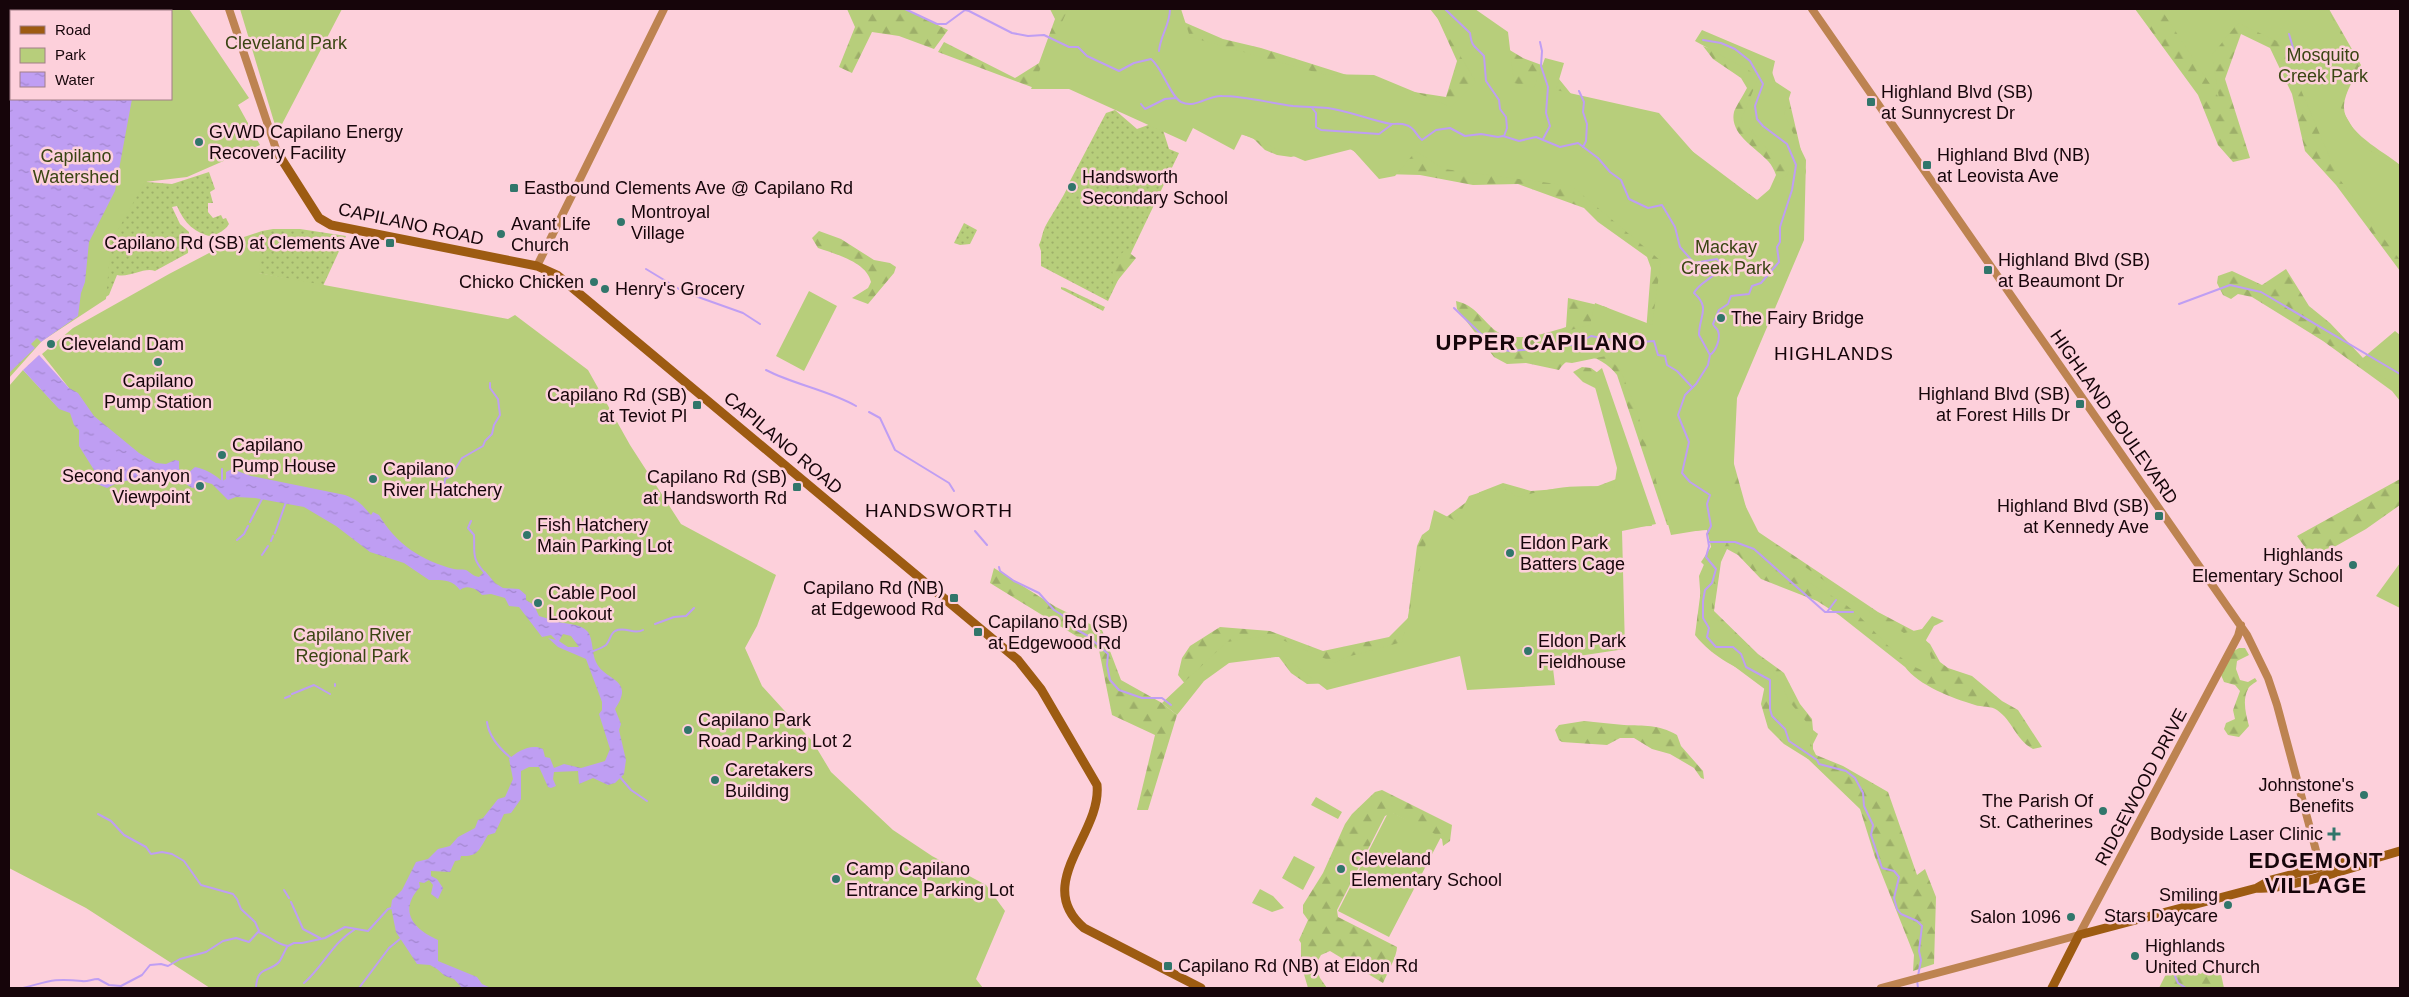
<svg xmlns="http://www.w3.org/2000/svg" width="2409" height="997" viewBox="0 0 2409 997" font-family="Helvetica,sans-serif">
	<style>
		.grass { fill: url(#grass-dots) }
		.forest { fill: url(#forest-firs) }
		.park { fill: #b7ce7b; fill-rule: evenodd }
		.water { fill: url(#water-ripples); fill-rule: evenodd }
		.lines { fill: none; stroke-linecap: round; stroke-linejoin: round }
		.stream { stroke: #bf9ef3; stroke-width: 2 }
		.tertiary { stroke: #bd8351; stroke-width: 8 }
		.secondary { stroke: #9d5b12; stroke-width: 9 }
		.poi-dot { fill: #31766b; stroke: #fdd0db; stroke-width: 2 }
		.labels { text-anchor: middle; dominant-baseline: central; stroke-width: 5; stroke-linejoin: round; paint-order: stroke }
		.park-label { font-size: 18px; fill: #3a4513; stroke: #fdd0db }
		.poi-label { font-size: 18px; fill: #16050a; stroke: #fdd0db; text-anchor: start }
		.street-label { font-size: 18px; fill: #16050a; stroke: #fdd0db }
		.neighbourhood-label { font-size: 19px; letter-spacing: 1px; fill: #16050a; stroke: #fdd0db }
		.district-label { font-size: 22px; font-weight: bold; letter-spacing: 1px; fill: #16050a; stroke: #fdd0db }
	</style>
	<defs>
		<pattern id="grass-dots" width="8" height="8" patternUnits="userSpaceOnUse" patternTransform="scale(1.25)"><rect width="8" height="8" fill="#b7ce7b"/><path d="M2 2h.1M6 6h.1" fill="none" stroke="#9daf69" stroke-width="1.8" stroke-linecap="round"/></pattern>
		<pattern id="forest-firs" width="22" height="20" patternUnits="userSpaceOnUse" patternTransform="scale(1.25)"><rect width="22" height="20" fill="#b7ce7b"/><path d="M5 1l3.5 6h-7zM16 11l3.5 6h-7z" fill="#9daf69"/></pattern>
		<pattern id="water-ripples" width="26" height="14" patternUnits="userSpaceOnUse" patternTransform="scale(1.25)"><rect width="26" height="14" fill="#bf9ef3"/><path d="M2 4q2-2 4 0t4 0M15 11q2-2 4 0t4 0" fill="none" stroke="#a387cf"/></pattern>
	</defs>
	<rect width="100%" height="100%" fill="#fdd0db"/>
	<path class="grass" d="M1115 110 1137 129 1151 124 1163 130 1169 149 1179 153 1108 301 1041 266V251L1039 245C1042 239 1042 233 1045 227 1052 214 1067 192 1070 181L1106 113Z
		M209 172 215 189 210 192 213 203H208V212L213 218 221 215 223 219 226 218 229 224C224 232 218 232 214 237 195 234 184 223 177 206L172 207 180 224 189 232 188 253 155 271C144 267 130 278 117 275L109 295 97 302 90 283 144 173 147 182 172 184Z
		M964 223 977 230 970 244 960 245 954 243Z
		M273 229H300L346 236 323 286 258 273 262 231Z
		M1061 287 1065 288 1105 307 1103 311 1061 289Z"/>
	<path class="forest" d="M847 9H905L948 30 934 49 899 36 872 32 852 73 839 67 855 27Z
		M1050 9H1116L1163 13 1223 39 1261 48 1388 88 1446 97 1457 61 1438 19 1430 9H1474L1508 49 1523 58 1555 70 1559 79 1576 100 1665 125 1692 151 1757 200 1767 195 1776 175C1774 170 1772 165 1768 161 1756 148 1729 134 1734 112 1735 108 1744 94 1747 88L1741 78 1713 59 1703 46 1772 72 1777 86 1789 99 1806 172 1732 389 1727 429 1734 464 1749 518 1754 529 1878 612 1914 631 1930 644 1940 662 1948 668 1972 676 2002 701 2018 710 2042 747 2033 749C2015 739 2013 721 1997 710 1992 706 1981 707 1975 705 1952 698 1918 685 1905 667L1839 615 1817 601 1761 579 1738 555 1727 549 1721 562 1714 611 1758 654 1784 673 1800 704 1812 719 1813 730 1818 734 1813 744V749L1816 755 1843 766 1888 792 1917 875 1925 869 1936 897 1934 964 1913 971 1914 955 1875 857 1860 809 1808 759 1784 744 1768 728 1761 704 1765 685 1764 681C1739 669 1713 658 1695 635L1701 589 1709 570 1701 562 1711 547 1707 530 1694 531 1679 525H1667L1617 375C1603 356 1574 346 1559 370L1526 363 1507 364 1494 357 1457 309 1456 301C1475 305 1482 320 1496 331 1513 344 1548 333 1566 327L1568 298 1606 307 1646 332 1651 268 1647 257 1598 222 1584 208 1518 184 1473 185 1420 175 1384 174 1364 157 1350 149 1322 150 1291 157 1277 155 1265 150 1253 138 1227 130 1066 83 1037 89 938 52 944 42 1015 78 1039 63 1055 19Z
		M2135 9H2329L2361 65C2355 77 2345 92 2344 105 2342 131 2383 151 2400 165V271L2336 185 2305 151 2292 94 2270 48 2241 34 2225 79 2250 158 2233 162 2218 145 2198 95Z
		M819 231 841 239 874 260 890 263 896 267 894 273 868 304 852 298 868 288 871 282C867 262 835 254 818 248L812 238Z
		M1126 250 1136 258 1114 285C1110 272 1114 258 1126 250Z
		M2286 269 2309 306 2330 323 2363 358 2400 338V401L2392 391 2323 341 2252 297 2238 294 2231 299 2223 295 2217 283 2218 276 2232 271 2262 285Z
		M1582 367 1591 368 1602 376 1652 526 1617 527 1459 629 1339 683 1307 684 1291 673 1279 657H1236L1186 685 1178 675 1182 658 1190 646 1220 627 1270 631 1323 651 1389 637 1408 618 1417 546 1422 535 1480 492 1503 483 1531 491 1598 486 1619 478 1623 456 1599 390 1583 382 1573 372Z
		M2400 479V505L2366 529 2313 559 2297 536Z
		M994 568 1056 607 1102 630 1121 680 1162 703 1177 715 1148 810H1137L1155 735 1112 715 1099 650 990 583Z
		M2239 648H2245L2249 655 2237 661 2236 669 2240 680 2248 682 2255 678 2257 681C2255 683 2250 685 2248 689 2242 700 2246 715 2249 726L2239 737 2228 735 2224 729 2226 723 2235 719 2233 710 2240 691 2235 685 2224 682 2221 675 2232 652Z
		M1584 721C1597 722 1610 724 1624 725 1644 726 1658 724 1677 735L1681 746 1703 771 1704 779 1701 778 1694 768 1670 754 1652 749 1634 738H1620L1607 745 1562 742 1559 740 1555 730 1559 725Z
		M1382 790 1452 825 1450 841 1443 846 1442 839 1392 813 1385 816 1337 910 1338 917 1397 947C1397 956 1387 974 1383 983L1330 951 1321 955 1315 966 1320 978 1327 988H1308L1301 964V943L1299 940 1308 920 1303 913V905L1323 873 1345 824 1352 814 1375 792Z
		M2171 964 2201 974 2205 968 2221 974 2224 988H2159Z"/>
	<path class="park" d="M9 9H189L249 98 238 105 260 145 187 177 145 182 111 242 106 299 42 341 9 378ZM11 11H171V99H11Z
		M240 9H342L280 128 275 125Z
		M1068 9H1181L1190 37 1322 74 1374 75 1451 107 1476 82 1432 9H1475L1508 32 1514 83 1534 88 1545 58 1564 63 1556 90 1659 113 1701 161 1757 200 1789 173 1741 120 1759 76 1695 41 1702 30 1775 61 1771 79 1791 92 1784 114 1806 160 1804 240 1737 398 1733 481 1760 535 1860 606 1904 633 1922 629 1932 616 1944 621 1934 626 1926 640 1936 675C1896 666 1877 628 1846 605 1830 594 1812 585 1796 575L1788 583 1781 572 1728 540C1716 563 1711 590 1712 616L1744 641 1781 680 1788 700 1813 730 1808 759 1780 727 1766 690 1703 643 1698 617 1701 603 1699 576 1712 546 1708 529 1671 535 1637 411 1620 369 1606 356 1572 363 1530 358 1543 337 1590 325 1595 303 1652 325 1661 261 1572 186 1444 169 1416 151 1395 176 1379 179 1352 149 1305 161 1242 134 1234 150 1193 128 1186 142 1069 89H1031Z
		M2161 9H2328L2356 65 2341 108 2364 147 2400 168V260L2338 177 2281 43 2238 23 2212 55 2219 98Z
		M262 231 259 273 508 319 515 315 588 370 630 445 681 524 776 575 757 626 745 648 762 686 813 742 831 772 893 830 932 856 986 885 1005 911 976 979 983 988H210L86 908 9 868V386L23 370 54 403 69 388 42 354 73 328 169 274 232 241Z
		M809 291 837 306 804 371 776 356Z
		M2395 331 2400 335V389L2368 366 2363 358Z
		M1602 368 1656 524 1622 531 1625 649 1552 660 1555 685 1467 690 1460 656 1327 690 1283 656 1229 663 1204 681 1177 715 1162 703 1227 642 1271 635 1335 663 1347 657 1402 642 1434 510 1456 521 1469 496 1500 486 1518 497C1556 487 1574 484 1614 488L1617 468 1592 376Z
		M2400 563V608L2376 596Z
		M1316 797 1342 812 1338 819 1311 805Z
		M1389 811 1441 837 1389 937 1338 911Z
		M1294 856 1315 867 1303 890 1282 878Z
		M1260 889 1273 896 1284 908 1272 912 1252 903Z"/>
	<path class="water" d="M9 9 13 11H11V99H132L115 191 89 242 85 282 81 293 78 316 41 342 37 338 31 344 35 348 9 373Z
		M39 355 69 388 78 393 94 416 139 453 156 463 166 464 175 460 179 461V469L187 474 195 467C206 469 215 475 222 481L226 479V472L232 469 251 476 345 495C360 501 361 504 371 515L373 512 379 515C396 544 422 561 454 569 458 570 462 569 466 570 471 573 473 576 479 577L485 571 495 583 503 588 519 589 526 595V600L534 605 539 616 549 619 556 617 558 622C568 624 581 624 588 632 593 639 592 654 596 662 604 681 636 678 615 709L621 724 619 730 626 760 624 774 615 783 608 785 593 778 579 784 578 771 554 772 553 779 556 786 551 788 548 787 539 767H529L521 771V799L511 813 504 814 495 833 488 835C479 850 478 857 461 856L460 860 455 861 450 872 431 871V876L437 879 443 888 438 899 431 894 433 885 429 880 424 883 419 882 420 887C398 911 413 929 438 940V961L477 977 482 984 491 988H462L454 979 445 976 437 969 430 965 417 964 396 932 391 907 392 900 402 890 416 862 428 859 438 849 450 846 458 837 475 828 478 820 483 818 498 799 505 797 513 779 509 759C517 751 532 743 543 749L545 757 550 758 554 768 564 764 581 768 605 761 610 749 599 714 602 710V702L586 659 558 647 548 638 556 640 551 635 542 637 519 607 509 606 505 598 491 594 482 595C477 589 467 584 460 590 452 579 442 580 429 580L404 563 370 552 336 526 304 507 255 498 236 497 228 500 212 484 201 481 197 487 192 488 177 478 173 482 161 478 151 484 142 477 117 483 107 488 92 482 94 478V470L79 446V430L74 425 70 413 59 409 23 370ZM563 634 571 636 579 647H568L559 641Z"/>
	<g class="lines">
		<path class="stream" d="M905 9 937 24H946L965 10 969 11 1012 33 1028 36 1044 35 1069 47H1078L1087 56 1119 71 1134 63 1151 59C1162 67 1170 96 1181 102 1196 109 1208 95 1222 96 1246 96 1269 103 1293 106 1305 107 1316 107 1328 108 1349 111 1370 120 1391 124 1396 124 1401 123 1406 125 1415 127 1416 136 1422 140L1436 130 1450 128 1465 136 1481 134 1498 137 1503 136 1519 141 1536 137 1560 147 1578 143 1598 158 1610 172 1621 180 1629 199 1648 208 1662 205 1675 227 1680 247 1694 263 1717 259 1720 263C1718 279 1700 280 1694 293 1711 308 1699 316 1699 335L1710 355 1708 365 1696 384 1685 395 1678 415 1689 442 1682 473 1690 482 1710 495 1707 504 1711 526 1707 534 1709 546 1706 557 1716 569 1712 583 1705 590 1703 601V618L1709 628 1707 637 1716 647H1733L1741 654 1746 667 1770 680V709L1772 716 1785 729 1789 741 1817 760 1819 764 1846 771 1855 778 1863 793 1864 806 1873 825 1871 835 1882 868 1894 871 1899 877 1894 898 1897 909 1901 914 1917 921 1922 926 1919 951 1921 960 1918 976
			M1445 9 1470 33C1472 49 1475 45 1484 56L1486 81 1499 100 1500 109 1506 117 1507 128 1504 136
			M2289 34 2296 58
			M1703 40 1721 43 1735 49 1750 61 1763 84 1755 106 1757 119 1763 126 1787 144 1796 165 1792 190 1780 227V242L1777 247 1779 262 1761 283 1752 286 1749 294 1731 296 1728 304 1719 310 1713 324C1714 327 1717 328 1718 331 1721 338 1716 351 1710 355
			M1540 42 1542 51 1541 66 1548 87 1546 113 1550 126 1543 139
			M1159 51C1160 36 1170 25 1170 9
			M1579 91 1584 102 1583 112 1587 124 1586 141 1583 147
			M1141 104 1145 109 1165 99 1176 98
			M1312 108 1316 113V127L1321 130 1379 134 1391 125
			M646 269 684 292 743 313 760 324
			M2179 304 2230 285 2261 292 2400 374
			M1454 308 1481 334 1493 340 1504 350 1510 351 1534 349 1542 346 1575 345 1591 336 1618 341 1632 336 1642 342 1654 341 1658 355 1665 356 1667 365 1677 371 1692 387
			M766 370C795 385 828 390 856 406
			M869 412 880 418 895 450 949 483 954 491
			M222 482V469
			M444 490 445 479 451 476 462 458 483 446 485 441 492 434 494 425 500 415 498 399 490 388V383
			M471 521 468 528 474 535C475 551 471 558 484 572
			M250 522 263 497
			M975 531 987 545
			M275 533 286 502
			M237 540 244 534 248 526
			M271 541 273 536
			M1709 542H1735L1754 549 1825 612H1853
			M262 555 268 546
			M999 567 1000 571 1014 581 1039 593 1054 610 1062 615 1077 630 1088 636 1108 654 1107 665 1110 680 1119 690 1142 698H1162L1171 705
			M1827 612 1836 600
			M655 624 674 617 686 616 694 608
			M591 652C596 650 602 648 606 645 610 641 610 634 615 631 625 626 634 635 643 630
			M335 686V684
			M292 694 314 685 330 694
			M285 698 290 696
			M487 722C489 737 500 749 511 758
			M619 776 631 790 647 801
			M98 814 111 821 124 835 146 847 151 854 162 852 172 854 184 861 201 885 233 894 237 899 241 909 255 922 259 931
			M284 890 289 898
			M291 902 303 929 320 938
			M2175 976 2178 983 2186 988
			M1917 980 1918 988
			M304 983C323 967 332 943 354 930
			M23 988C50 981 53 978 82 981 87 982 92 979 98 979L109 985 121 986 142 975 150 965 161 964 168 966 180 959 206 952 223 941 236 938 249 942 258 932C268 935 277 945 288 946L294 943H302L325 938 345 927 368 931 388 909 392 908
			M256 988C257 965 269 973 279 962 282 958 284 952 287 947
			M359 988 389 948 400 939"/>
		<path class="tertiary" d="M229 9 277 152
			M1812 9 2247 635 2268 678 2277 705 2322 873
			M537 266 664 9
			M1881 988 2079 935 2238 636 2241 625"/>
		<path class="secondary" d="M277 152 319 218 331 225 537 266 557 275 1018 660 1041 689 1097 785C1102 834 1032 884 1084 928L1201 988
			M2257 888 2271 880 2359 857 2376 858 2400 851
			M2052 988 2079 935 2257 888C2283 890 2341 871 2368 863L2376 858"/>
	</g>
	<g class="poi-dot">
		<rect x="1866" y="97" width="10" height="10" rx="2.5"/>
		<circle cx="199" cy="142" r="5"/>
		<rect x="1922" y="160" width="10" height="10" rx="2.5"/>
		<circle cx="1072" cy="187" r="5"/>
		<rect x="509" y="183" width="10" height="10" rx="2.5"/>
		<circle cx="621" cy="222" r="5"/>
		<circle cx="501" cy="234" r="5"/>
		<rect x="385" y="238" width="10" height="10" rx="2.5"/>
		<rect x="1983" y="265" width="10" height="10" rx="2.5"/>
		<circle cx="594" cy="282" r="5"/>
		<circle cx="605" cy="289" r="5"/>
		<circle cx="1721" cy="318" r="5"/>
		<circle cx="51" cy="344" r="5"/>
		<circle cx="158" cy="362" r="5"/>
		<rect x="2075" y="399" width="10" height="10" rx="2.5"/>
		<rect x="692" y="400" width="10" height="10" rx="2.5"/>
		<circle cx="222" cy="455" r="5"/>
		<circle cx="373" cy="479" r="5"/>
		<circle cx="200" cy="486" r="5"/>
		<rect x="792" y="482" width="10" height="10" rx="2.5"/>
		<rect x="2154" y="511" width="10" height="10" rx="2.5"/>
		<circle cx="527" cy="535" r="5"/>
		<circle cx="1510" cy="553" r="5"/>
		<circle cx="2353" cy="565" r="5"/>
		<rect x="949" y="593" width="10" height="10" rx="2.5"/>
		<circle cx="538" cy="603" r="5"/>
		<rect x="973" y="627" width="10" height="10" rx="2.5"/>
		<circle cx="1528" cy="651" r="5"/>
		<circle cx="688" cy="730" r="5"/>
		<circle cx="715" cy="780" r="5"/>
		<circle cx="2364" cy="795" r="5"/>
		<circle cx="2103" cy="811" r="5"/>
		<path d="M2331.5 826.5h5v5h5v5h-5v5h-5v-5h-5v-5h5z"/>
		<circle cx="1341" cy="869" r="5"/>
		<circle cx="836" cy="879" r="5"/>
		<circle cx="2228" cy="905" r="5"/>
		<circle cx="2071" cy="917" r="5"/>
		<circle cx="2135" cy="956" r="5"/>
		<rect x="1163" y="961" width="10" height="10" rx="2.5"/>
	</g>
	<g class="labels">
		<g class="park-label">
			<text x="286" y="43">Cleveland Park</text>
			<text x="2323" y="55">Mosquito<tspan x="2323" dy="21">Creek Park</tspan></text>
			<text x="76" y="156">Capilano<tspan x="76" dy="21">Watershed</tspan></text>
			<text x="1726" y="247">Mackay<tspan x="1726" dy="21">Creek Park</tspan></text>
			<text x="352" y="635">Capilano River<tspan x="352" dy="21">Regional Park</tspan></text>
		</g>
		<g class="poi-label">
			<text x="1881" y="92">Highland Blvd (SB)<tspan x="1881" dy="21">at Sunnycrest Dr</tspan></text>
			<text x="209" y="132">GVWD Capilano Energy<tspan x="209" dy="21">Recovery Facility</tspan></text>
			<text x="1937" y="155">Highland Blvd (NB)<tspan x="1937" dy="21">at Leovista Ave</tspan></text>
			<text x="1082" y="177">Handsworth<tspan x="1082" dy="21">Secondary School</tspan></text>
			<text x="524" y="188">Eastbound Clements Ave @ Capilano Rd</text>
			<text x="631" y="212">Montroyal<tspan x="631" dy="21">Village</tspan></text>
			<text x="511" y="224">Avant Life<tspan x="511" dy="21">Church</tspan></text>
			<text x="380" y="243" text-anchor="end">Capilano Rd (SB) at Clements Ave</text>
			<text x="1998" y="260">Highland Blvd (SB)<tspan x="1998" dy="21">at Beaumont Dr</tspan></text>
			<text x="584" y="282" text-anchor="end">Chicko Chicken</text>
			<text x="615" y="289">Henry's Grocery</text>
			<text x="1731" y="318">The Fairy Bridge</text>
			<text x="61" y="344">Cleveland Dam</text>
			<text x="158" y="381" text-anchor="middle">Capilano<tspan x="158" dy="21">Pump Station</tspan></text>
			<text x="2070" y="394" text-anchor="end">Highland Blvd (SB)<tspan x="2070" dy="21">at Forest Hills Dr</tspan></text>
			<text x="687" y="395" text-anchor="end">Capilano Rd (SB)<tspan x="687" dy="21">at Teviot Pl</tspan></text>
			<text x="232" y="445">Capilano<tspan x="232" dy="21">Pump House</tspan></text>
			<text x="383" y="469">Capilano<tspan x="383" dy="21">River Hatchery</tspan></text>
			<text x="190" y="476" text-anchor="end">Second Canyon<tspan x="190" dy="21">Viewpoint</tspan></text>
			<text x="787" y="477" text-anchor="end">Capilano Rd (SB)<tspan x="787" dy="21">at Handsworth Rd</tspan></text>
			<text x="2149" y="506" text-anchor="end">Highland Blvd (SB)<tspan x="2149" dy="21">at Kennedy Ave</tspan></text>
			<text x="537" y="525">Fish Hatchery<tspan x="537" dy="21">Main Parking Lot</tspan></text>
			<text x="1520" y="543">Eldon Park<tspan x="1520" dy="21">Batters Cage</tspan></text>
			<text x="2343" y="555" text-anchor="end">Highlands<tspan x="2343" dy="21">Elementary School</tspan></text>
			<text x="944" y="588" text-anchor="end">Capilano Rd (NB)<tspan x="944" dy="21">at Edgewood Rd</tspan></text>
			<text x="548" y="593">Cable Pool<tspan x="548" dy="21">Lookout</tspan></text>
			<text x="988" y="622">Capilano Rd (SB)<tspan x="988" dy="21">at Edgewood Rd</tspan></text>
			<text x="1538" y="641">Eldon Park<tspan x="1538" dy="21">Fieldhouse</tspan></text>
			<text x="698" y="720">Capilano Park<tspan x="698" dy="21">Road Parking Lot 2</tspan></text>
			<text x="725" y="770">Caretakers<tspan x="725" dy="21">Building</tspan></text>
			<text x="2354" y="785" text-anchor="end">Johnstone's<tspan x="2354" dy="21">Benefits</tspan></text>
			<text x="2093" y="801" text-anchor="end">The Parish Of<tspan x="2093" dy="21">St. Catherines</tspan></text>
			<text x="2323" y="834" text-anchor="end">Bodyside Laser Clinic</text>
			<text x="1351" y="859">Cleveland<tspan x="1351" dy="21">Elementary School</tspan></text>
			<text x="846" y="869">Camp Capilano<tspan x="846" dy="21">Entrance Parking Lot</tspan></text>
			<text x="2218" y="895" text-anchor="end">Smiling<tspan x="2218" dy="21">Stars Daycare</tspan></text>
			<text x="2061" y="917" text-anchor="end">Salon 1096</text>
			<text x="2145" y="946">Highlands<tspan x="2145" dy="21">United Church</tspan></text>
			<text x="1178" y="966">Capilano Rd (NB) at Eldon Rd</text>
		</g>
		<g class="street-label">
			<text transform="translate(411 224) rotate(12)">CAPILANO ROAD</text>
			<text transform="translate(2114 417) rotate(55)">HIGHLAND BOULEVARD</text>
			<text transform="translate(783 443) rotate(40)">CAPILANO ROAD</text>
			<text transform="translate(2141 787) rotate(-62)">RIDGEWOOD DRIVE</text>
		</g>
		<g class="neighbourhood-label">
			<text x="1834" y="353">HIGHLANDS</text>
			<text x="939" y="510">HANDSWORTH</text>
		</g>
		<g class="district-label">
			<text x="1541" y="342">UPPER CAPILANO</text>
			<text x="2316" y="860">EDGEMONT<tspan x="2316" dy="25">VILLAGE</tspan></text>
		</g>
	</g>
	<rect width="2409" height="997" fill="none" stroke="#16050a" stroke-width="20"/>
	<rect x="10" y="10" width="162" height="90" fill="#fdd0db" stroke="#a17f87"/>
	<rect x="20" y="26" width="25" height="8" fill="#9d5b12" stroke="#a17f87"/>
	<text x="55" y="35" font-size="15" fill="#16050a">Road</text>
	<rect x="20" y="48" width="25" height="15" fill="#b7ce7b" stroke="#a17f87"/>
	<text x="55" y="60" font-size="15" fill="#16050a">Park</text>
	<rect x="20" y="72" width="25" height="15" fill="url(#water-ripples)" stroke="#a17f87"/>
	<text x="55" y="85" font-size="15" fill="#16050a">Water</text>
</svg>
